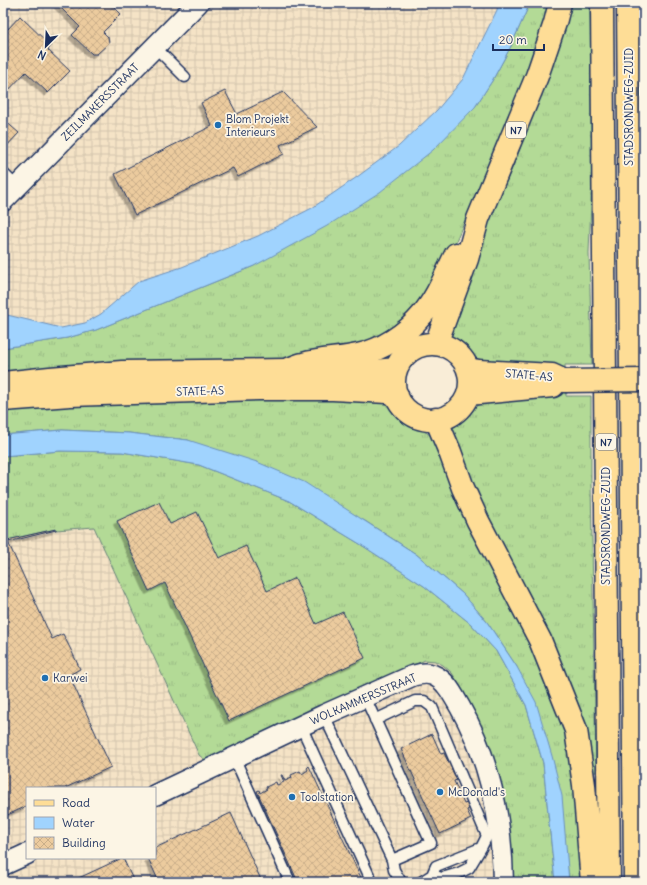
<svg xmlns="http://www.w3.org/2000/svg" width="647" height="885" viewBox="0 0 647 885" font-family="Delius,sans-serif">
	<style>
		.industrial { fill: url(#industrial-grid); fill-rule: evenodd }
		.grass { fill: url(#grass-tufts); stroke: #67847a }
		.water { fill: #a0d3fe; stroke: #6b91be }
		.building { fill: url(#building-cross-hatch); stroke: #1b2f5e; filter: url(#shadow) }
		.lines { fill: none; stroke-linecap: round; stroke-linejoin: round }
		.service-casing { stroke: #1b2f5e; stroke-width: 13 }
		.minor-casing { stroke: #1b2f5e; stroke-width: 23 }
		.primary-casing { stroke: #1b2f5e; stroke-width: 25 }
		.trunk-casing { stroke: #1b2f5e; stroke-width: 25 }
		.service { stroke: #fcf5e5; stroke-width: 10 }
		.minor { stroke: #fcf5e5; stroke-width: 20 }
		.primary { stroke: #fedd96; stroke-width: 22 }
		.trunk { stroke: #fedd96; stroke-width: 22 }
		.primary-bridge-casing { stroke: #1b2f5e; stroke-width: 25; stroke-linecap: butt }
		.primary-bridge { stroke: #fedd96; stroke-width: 22 }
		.poi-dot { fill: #1f6fb2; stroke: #fcf5e5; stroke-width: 1.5 }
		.labels { text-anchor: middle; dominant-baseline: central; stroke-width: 3.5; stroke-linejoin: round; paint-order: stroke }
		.shield { fill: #fcf5e5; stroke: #5e6a86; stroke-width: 1 }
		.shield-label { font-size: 10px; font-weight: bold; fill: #1b2f5e }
		.street-label { font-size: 11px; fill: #1b2f5e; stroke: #fcf5e5 }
		.poi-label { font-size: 11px; fill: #1b2f5e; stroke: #fcf5e5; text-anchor: start }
	</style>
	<defs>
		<pattern id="industrial-grid" width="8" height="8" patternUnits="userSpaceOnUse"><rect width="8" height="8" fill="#f5e3c6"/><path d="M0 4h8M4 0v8" fill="none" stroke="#d1c3ac"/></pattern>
		<pattern id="grass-tufts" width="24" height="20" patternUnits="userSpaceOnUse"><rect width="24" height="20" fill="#b3da96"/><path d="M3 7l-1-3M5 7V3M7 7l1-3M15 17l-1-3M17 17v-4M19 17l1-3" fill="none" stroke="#99bb84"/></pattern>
		<pattern id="building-cross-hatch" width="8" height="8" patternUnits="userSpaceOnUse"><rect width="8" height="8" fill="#eccb9e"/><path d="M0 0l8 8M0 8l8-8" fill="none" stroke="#caaf8a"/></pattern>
		<filter id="shadow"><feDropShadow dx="-3.5" dy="3.5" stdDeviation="0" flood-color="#0004"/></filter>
	</defs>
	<rect width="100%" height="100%" fill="#f9edd7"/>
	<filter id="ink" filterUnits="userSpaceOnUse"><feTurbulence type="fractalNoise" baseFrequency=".025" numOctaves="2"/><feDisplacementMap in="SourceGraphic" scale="8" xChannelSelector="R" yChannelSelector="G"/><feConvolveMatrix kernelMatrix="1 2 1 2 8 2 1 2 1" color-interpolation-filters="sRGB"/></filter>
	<g filter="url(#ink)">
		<path class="industrial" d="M3 3H513L491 58 398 165 89 326 3 339Z
			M3 444 453 597 563 882H3ZM27 788H155V858H27Z"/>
		<path class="grass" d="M530 3H553L545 35 455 243 439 276 423 303 378 340 289 360 3 375V348L67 338 96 330 254 266 475 107 492 81 510 48Z
			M566 3H590L592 176 589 253 592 365H565V369L481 361 475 357 468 349 466 351 455 342 447 339 490 218 514 164 532 117 548 69Z
			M640 3H644V330L643 219 640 152Z
			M562 392H566V396H591V482L596 772 589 773 503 557 447 425 454 423 465 414 467 416 474 407 480 404 550 395H562Z
			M266 395 383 401C391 406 396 415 404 420 413 427 425 430 434 438L519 612 566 729 586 882H569L565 842 517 667 487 622 463 594 416 554 365 521 188 440 129 433 62 430 3 435V408Z
			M60 451 122 452 199 465 289 501 360 544 424 586 471 624 496 651 526 705 543 763 555 882H511L512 852 509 828 485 738 462 689 452 673 443 665 435 661 425 660 206 761 199 755 94 527 56 530V529L3 541V456Z"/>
		<path class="water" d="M498 3H530L510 48 492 81 475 107 433 150 380 192 327 226 254 266 96 330 67 338 3 348V314L61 328 85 323 101 314 139 281 182 267 258 236 312 208 357 177 399 146 437 110 463 79 497 10Z
			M62 430 129 433 188 440 257 462 304 482 416 554 463 594 487 622 517 667 536 702 552 756 562 796 569 882H555L543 763 526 705 496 651 471 624 424 586 360 544 289 501 199 465 122 452 60 451 3 456V435Z"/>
		<path class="building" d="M56 3H110L121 14 103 32 108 37 109 43 97 54H92L72 35 80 27Z
			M20 16 51 46 48 50 70 71 48 93 26 72 3 96V24L8 29Z
			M225 91 237 114 283 92 317 127 280 145 284 154 238 177 233 168 135 215 115 174 212 126 201 103Z
			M3 119 19 133 3 150Z
			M159 502 170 524 197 512 219 558 246 546 267 591 295 578 316 624 343 612 365 658 229 721 165 583 149 591 117 521Z
			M56 529V530L8 542 52 639 63 634 73 654 80 669 69 675 111 767 65 788H27V806L3 817V541Z
			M432 734 441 754 444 753 457 780 454 781 464 804 467 803 470 808 467 810 471 819 440 834 401 749Z
			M309 766 363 882H298L257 791 259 790 260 793 267 789 266 787 276 782 277 785 284 782 281 775H282L285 781 292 778 291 775 300 771 302 774 308 770 307 768Z
			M231 813 262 882H159L148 858H155V848Z
			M123 858 134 882H70L122 858Z"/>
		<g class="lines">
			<defs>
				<path id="service" d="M155 47 185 77
					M3 173 17 187
					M324 715 392 860 431 843 365 697
					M375 720 415 701H424L432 707 487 836 481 848 436 866 432 875
					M301 726 372 882
					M234 757 290 882
					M392 860 394 870 401 882
					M421 882 432 875 442 878 459 873 469 868 481 848"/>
				<path id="minor" d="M3 201 198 3
					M155 795 324 715 412 676C419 674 426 672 433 675 446 680 453 695 460 707 490 760 502 821 503 882
					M3 865 27 854"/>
				<path id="primary" d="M394 382a38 38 0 1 1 76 0a38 38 0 1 1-76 0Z
					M468 369 479 371 552 375 565 381
					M3 383 50 378 122 372 286 370C322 376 360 373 396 369
					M468 394 553 386
					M3 400 70 395 259 389H333L387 392 397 395"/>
				<path id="trunk" d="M602 3 609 882
					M628 3 635 882
					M436 344 467 259 478 219 537 76 555 23 560 3
					M286 370C292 368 297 365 303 364 321 359 340 359 358 355 382 350 406 334 422 315 437 298 446 274 456 254
					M436 419 450 452 463 488 478 521 540 640 576 730 584 785 592 882"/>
			</defs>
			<use href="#service" class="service-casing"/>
			<use href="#minor" class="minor-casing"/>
			<use href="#primary" class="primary-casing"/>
			<use href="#trunk" class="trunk-casing"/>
			<use href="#service" class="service"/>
			<use href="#minor" class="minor"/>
			<use href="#primary" class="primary"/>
			<use href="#trunk" class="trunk"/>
			<defs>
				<path id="primary-bridge" d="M565 381 644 380"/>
			</defs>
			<use href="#primary-bridge" class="primary-bridge-casing"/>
			<use href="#primary-bridge" class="primary-bridge"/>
		</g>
	</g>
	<g class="poi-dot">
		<circle cx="218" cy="125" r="4"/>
		<circle cx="45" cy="678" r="4"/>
		<circle cx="440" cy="792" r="4"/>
		<circle cx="292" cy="797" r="4"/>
	</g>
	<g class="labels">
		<g class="shield">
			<rect x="506" y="122" width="20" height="16" rx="3"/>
			<rect x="596" y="434" width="20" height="16" rx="3"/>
		</g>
		<g class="shield-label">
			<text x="516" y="130">N7</text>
			<text x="606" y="442">N7</text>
		</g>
		<g class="street-label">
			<text transform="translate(100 102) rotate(-45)">ZEILMAKERSSTRAAT</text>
			<text transform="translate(629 107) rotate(-90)">STADSRONDWEG-ZUID</text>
			<text transform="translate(529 375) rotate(5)">STATE-AS</text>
			<text transform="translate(200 391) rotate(-2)">STATE-AS</text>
			<text transform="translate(606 526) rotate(-90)">STADSRONDWEG-ZUID</text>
			<text transform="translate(363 699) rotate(-23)">WOLKAMMERSSTRAAT</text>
		</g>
		<g class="poi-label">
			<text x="226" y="119">Blom Projekt<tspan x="226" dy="13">Interieurs</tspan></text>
			<text x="53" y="678">Karwei</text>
			<text x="448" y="792">McDonald's</text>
			<text x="300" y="797">Toolstation</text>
		</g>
	</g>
	<rect width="647" height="885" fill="none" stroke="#fcf5e5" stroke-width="16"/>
	<rect x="8" y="8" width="631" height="869" fill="none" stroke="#1b2f5e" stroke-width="1.5" filter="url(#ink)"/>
	<rect x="26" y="787" width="130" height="72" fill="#fcf5e5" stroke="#a2a6af"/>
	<rect x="34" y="800" width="20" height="6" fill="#fedd96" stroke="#a2a6af"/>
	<text x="62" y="807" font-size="12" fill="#1b2f5e">Road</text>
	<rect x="34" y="817" width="20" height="12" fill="#a0d3fe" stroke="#a2a6af"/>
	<text x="62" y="827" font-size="12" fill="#1b2f5e">Water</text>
	<rect x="34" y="837" width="20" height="12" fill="url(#building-cross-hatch)" stroke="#a2a6af"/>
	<text x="62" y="847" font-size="12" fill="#1b2f5e">Building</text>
	<g transform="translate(46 46) rotate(204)" stroke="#fcf5e5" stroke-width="3" paint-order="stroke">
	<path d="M0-3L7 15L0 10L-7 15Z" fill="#1b2f5e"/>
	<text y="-6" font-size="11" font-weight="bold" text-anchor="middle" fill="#1b2f5e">N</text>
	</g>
	<path d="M493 44v6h51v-6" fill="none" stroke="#1b2f5e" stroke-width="2"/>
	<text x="499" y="44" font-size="12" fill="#1b2f5e" stroke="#fcf5e5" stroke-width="3" paint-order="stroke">20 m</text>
</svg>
